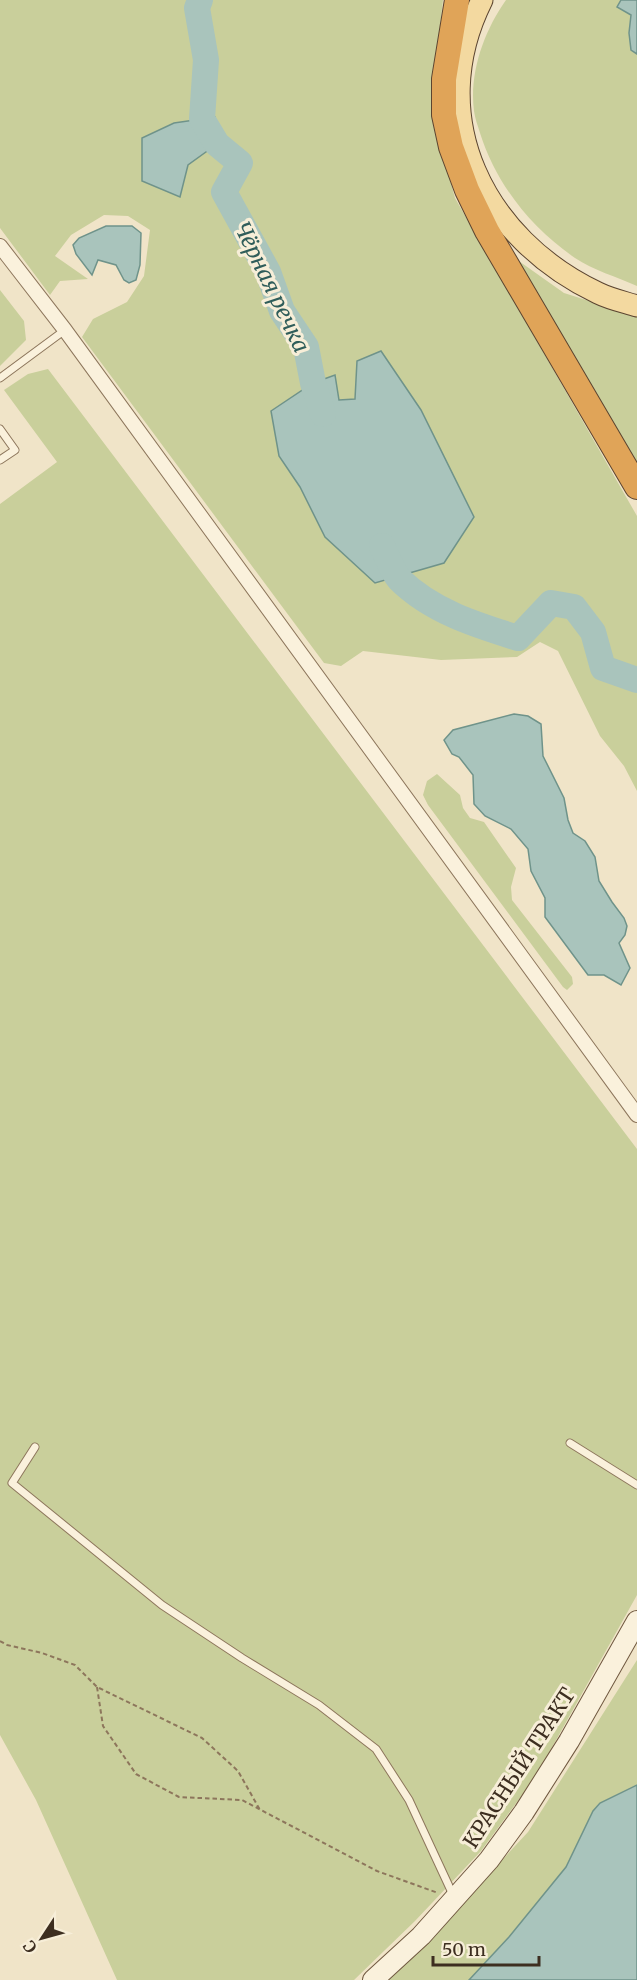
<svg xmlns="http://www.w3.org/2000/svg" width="637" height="1980" viewBox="0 0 637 1980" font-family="Merriweather,serif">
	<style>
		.green { fill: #c9cf9b; fill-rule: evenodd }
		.water { fill: #a9c4bc; stroke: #6f938a; stroke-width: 1.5 }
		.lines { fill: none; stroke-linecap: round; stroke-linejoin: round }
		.river { stroke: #a9c4bc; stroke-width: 26 }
		.lane-casing { stroke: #8d765c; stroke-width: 9 }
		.street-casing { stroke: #8d765c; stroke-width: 16 }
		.secondary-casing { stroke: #6f573f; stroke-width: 22 }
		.primary-casing { stroke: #5b4430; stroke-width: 23 }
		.highway-casing { stroke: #5b4430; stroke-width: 26 }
		.path { stroke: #8d765c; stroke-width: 2; stroke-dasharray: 4.5 3; stroke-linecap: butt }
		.lane { stroke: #faf1dc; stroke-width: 7 }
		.street { stroke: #faf1dc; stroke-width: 14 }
		.secondary { stroke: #faf1dc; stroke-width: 20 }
		.primary { stroke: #f3d9a0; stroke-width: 21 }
		.highway { stroke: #e0a458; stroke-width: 24 }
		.labels { text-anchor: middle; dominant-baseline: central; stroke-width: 6; stroke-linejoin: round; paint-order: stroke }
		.street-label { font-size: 21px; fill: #3d2e20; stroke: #f7eed8 }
		.water-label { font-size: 22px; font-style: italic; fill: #2f5d5a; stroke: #f7eed8 }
	</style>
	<rect width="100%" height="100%" fill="#f0e4c8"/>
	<path class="green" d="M0 0H443L434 78 437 133 455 198 637 516V791L624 766 600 736 558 651 540 642 517 657 441 660 363 651 341 666 324 663 82 337 93 319 127 302 144 276 150 230 128 216 104 215 71 235 55 256 88 279 60 281 50 295 0 228ZM215 117 217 144 187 165ZM357 361 421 410 435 441 444 563 375 583 300 487 279 456 339 400 355 399Z
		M506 0H621L618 7 631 15 629 33 631 50 637 54V286C617 277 593 270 575 258 531 228 496 184 480 133 478 126 475 119 474 111 469 73 484 31 506 0Z
		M516 259 564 293 637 316V468Z
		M0 290 24 321 26 340 0 366Z
		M48 369 637 1149V1595L536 1776 481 1851 415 1921 354 1980H117L36 1800 0 1735V504L57 462 4 390 28 374Z
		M437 774 460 795 463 808 470 818 484 822 516 868 511 887 512 900 572 977 573 984 567 990 563 987 428 805 423 795 427 781Z
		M637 1660V1785L600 1803 593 1811 566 1867 509 1937 469 1980H387L415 1954 528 1832Z"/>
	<path class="water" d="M621 0H637V54L631 50 629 33 631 15 617 7Z
		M215 117 217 144 188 165 180 197 142 181V138L174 123Z
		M106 226H132L141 233 140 265 136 280 129 283 124 280 116 265 98 260 92 275 76 254 73 245 79 238Z
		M381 351 421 410 474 517 444 563 375 583 325 537 300 487 279 456 271 411 313 383 335 375 339 400 355 399 357 361Z
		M514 714 528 716 541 724 543 756 564 798 568 820 573 833 585 841 595 857 599 881 612 902 624 918 627 926 625 935 619 943 630 968 621 985 604 975H588L545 917V898L531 871 528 849 511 829 485 816 474 804 473 775 459 757 452 754 444 740 453 730Z
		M637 1785V1980H469L509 1937 566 1867 593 1811 600 1803Z"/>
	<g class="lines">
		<path class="river" d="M200 0 197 8 206 60 202 119 217 144 240 163 224 192 268 272 282 311 306 347 313 383 323 414
			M382 546C387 556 392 571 399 579 431 611 476 625 518 638L551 603 574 607 593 632 603 668 637 680"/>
		<defs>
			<path id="lane" d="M0 378 65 330
				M0 429 15 450 0 460
				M570 1443 637 1485
				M35 1447 12 1483 162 1605 242 1658 319 1705 376 1749 409 1800 454 1897"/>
			<path id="street" d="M0 246 65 330 637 1115"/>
			<path id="secondary" d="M373 1980 421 1936 489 1860 524 1812 569 1741 637 1621"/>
			<path id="primary" d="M482 0C423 118 484 239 598 293 610 299 624 302 637 306"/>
			<path id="highway" d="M457 0 444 79V115L451 147 467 190 487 231 637 487"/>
		</defs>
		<use href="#lane" class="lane-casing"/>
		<use href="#street" class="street-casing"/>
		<use href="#secondary" class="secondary-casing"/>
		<use href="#primary" class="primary-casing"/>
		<use href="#highway" class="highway-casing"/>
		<path class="path" d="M0 1641 7 1645 42 1653 75 1665 97 1687 202 1738 238 1771 260 1810
			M97 1687 103 1726 136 1774 179 1797 242 1800 377 1871 438 1893"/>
		<use href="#lane" class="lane"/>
		<use href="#street" class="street"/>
		<use href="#secondary" class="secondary"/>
		<use href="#primary" class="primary"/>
		<use href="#highway" class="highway"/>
	</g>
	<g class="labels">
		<g class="street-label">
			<text transform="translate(519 1768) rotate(-57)">КРАСНЫЙ ТРАКТ</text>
		</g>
		<g class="water-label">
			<text transform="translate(272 287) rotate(64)">Чёрная речка</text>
		</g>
	</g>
	<g transform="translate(42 1938) rotate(234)" stroke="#f7eed8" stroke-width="4.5" paint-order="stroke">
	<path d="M0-4.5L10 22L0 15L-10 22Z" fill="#3d2e20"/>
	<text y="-9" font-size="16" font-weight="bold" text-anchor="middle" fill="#3d2e20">С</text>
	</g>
	<path d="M433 1956v9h106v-9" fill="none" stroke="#3d2e20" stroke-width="3"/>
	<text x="442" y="1956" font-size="18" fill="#3d2e20" stroke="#f7eed8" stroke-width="4.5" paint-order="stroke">50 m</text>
</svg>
